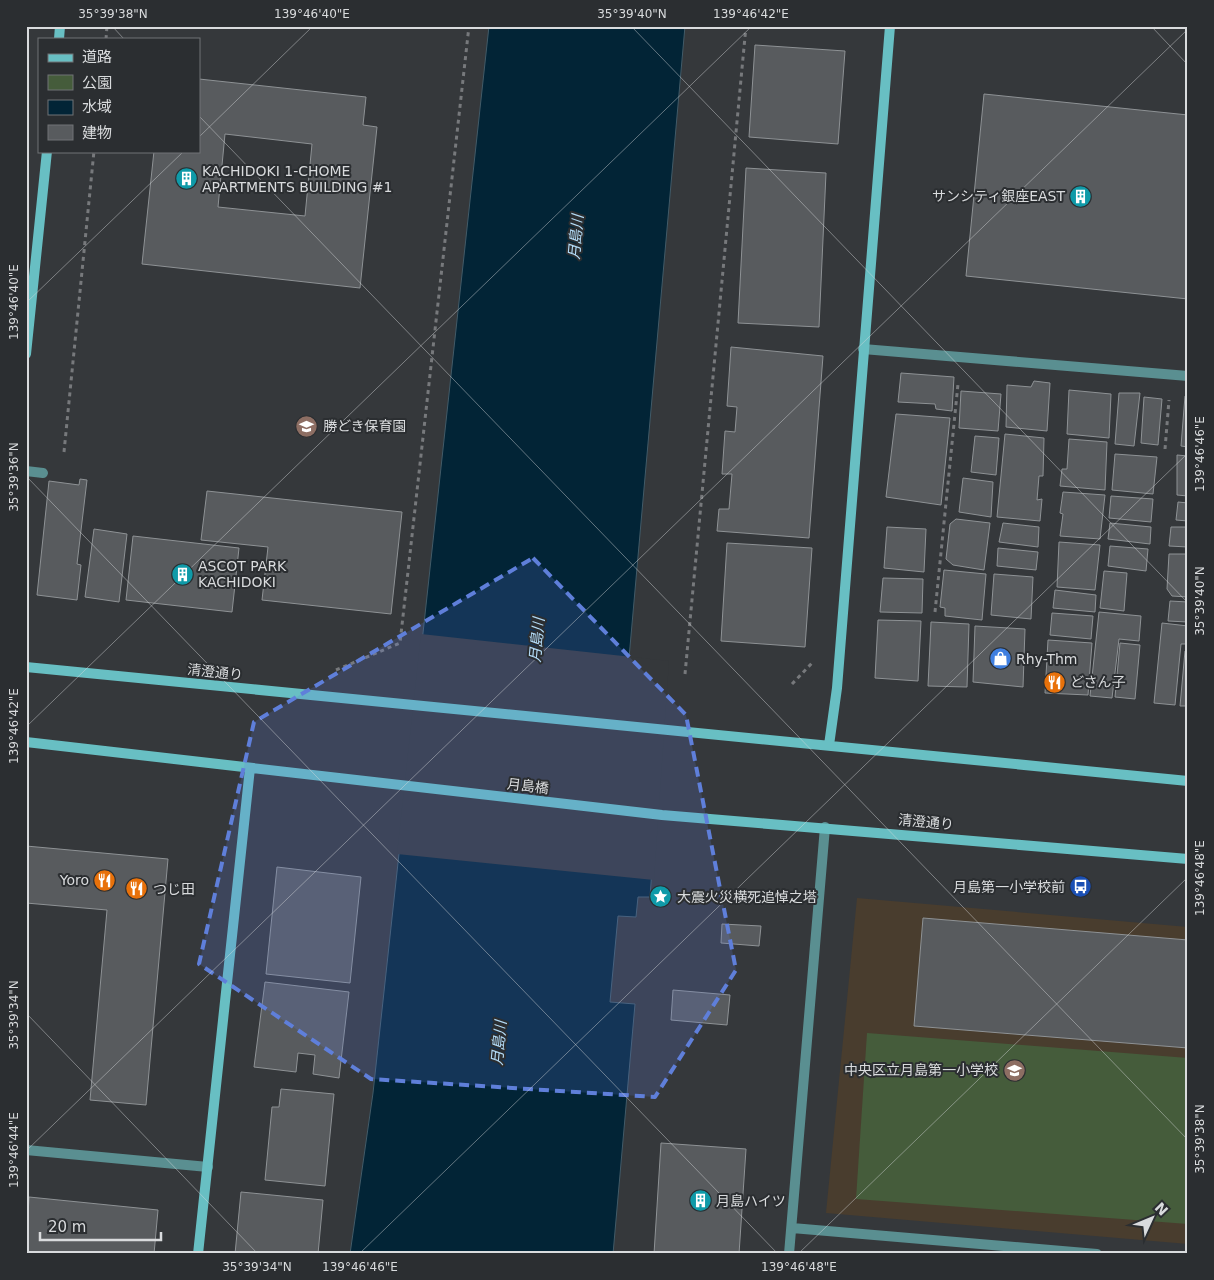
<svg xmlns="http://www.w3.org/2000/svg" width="1214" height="1280" viewBox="0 0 1214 1280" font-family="'DejaVu Sans','Noto Sans JP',sans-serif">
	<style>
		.education { fill: #493d2e }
		.green { fill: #455c3b }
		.water { fill: #022436; stroke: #425b68 }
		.pier { fill: #35383b }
		.building { fill: #585b5e; stroke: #8e9295; fill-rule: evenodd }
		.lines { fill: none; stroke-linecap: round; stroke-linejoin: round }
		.path { stroke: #77797c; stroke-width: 3; stroke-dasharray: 4 4; stroke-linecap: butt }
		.street { stroke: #5a8f91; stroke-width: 10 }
		.secondary { stroke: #68bfc3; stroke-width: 10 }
		.marked { fill: #5f7fda; fill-opacity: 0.2; stroke: #5f7fda; stroke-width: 4; stroke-dasharray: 10 6; stroke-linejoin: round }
		.ticks { fill: none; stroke: #d9dbdd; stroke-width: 1; stroke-opacity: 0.45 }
		.labels { text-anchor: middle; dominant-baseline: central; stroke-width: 4; stroke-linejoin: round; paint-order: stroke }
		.poi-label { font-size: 14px; fill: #d9dbdd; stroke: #2b2e31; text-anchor: start }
		.street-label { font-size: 14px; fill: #d9dbdd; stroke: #2b2e31 }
		.water-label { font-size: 15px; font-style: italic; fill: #b3dbf6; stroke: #2b2e31 }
		.neatline { fill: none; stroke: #d9dbdd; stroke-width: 2 }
		.ticks-label { font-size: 12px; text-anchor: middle; fill: #d9dbdd }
	</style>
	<rect width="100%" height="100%" fill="#35383b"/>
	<path class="education" d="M857 898 1188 927V1244L826 1213Z"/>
	<path class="green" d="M867 1033 1188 1058V1224L856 1199Z"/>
	<path class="water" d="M489 26H685L629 658 667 662 650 897H638L636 917 618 916 610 1002 635 1004 613 1254H350L373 1093Z"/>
	<path class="pier" d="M421 634 669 661 654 880 397 854Z"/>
	<path class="building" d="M755 45 845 51 838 144 749 137Z
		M199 79 366 97 363 125 377 127 360 288 142 264 154 151H199ZM225 134 312 144 305 216 218 207Z
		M984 94 1188 115V299L966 276Z
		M746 168 826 173 819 327 738 323Z
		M731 347 823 356 809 538 717 531 719 509H729L732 474H722L725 431 735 432 737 407 727 406Z
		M901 373 954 377 952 411 936 409 935 404 898 402Z
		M1034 381 1050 383 1047 431 1006 427 1007 385 1031 387Z
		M1069 390 1111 394 1109 438 1067 434Z
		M961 391 1001 394 998 431 959 428Z
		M1119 393H1140L1134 446 1115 444Z
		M1185 396 1188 397V447L1181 446Z
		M1144 397 1162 399 1158 445 1141 443Z
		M896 414 950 418 941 505 886 497Z
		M1005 434 1044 438 1043 476H1039L1037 500 1042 499 1040 521 997 517Z
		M975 436 999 438 996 475 971 472Z
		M1069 439 1107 442 1105 490 1060 486 1062 469H1067Z
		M1115 454 1157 457 1153 494 1112 490Z
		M1177 455 1188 456V496L1177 495Z
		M963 478 993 482 991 517 959 512Z
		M80 479 87 480 77 564 81 565 77 600 37 595 49 481 79 485Z
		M207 491 402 512 391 614 262 600 268 547 201 540Z
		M1063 492 1105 495 1100 539 1060 536 1063 514 1060 513Z
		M1111 496 1153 499 1151 522 1109 518Z
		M1178 502 1188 503V521L1176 520Z
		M956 519 990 523 984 570 953 565 946 559 950 524Z
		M1003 523 1039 527 1038 547 999 542Z
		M1110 523 1151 527 1150 544 1108 539Z
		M887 527 926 529 924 572 884 568Z
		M1171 527H1188V547L1169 546Z
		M94 529 127 534 119 602 85 597Z
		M133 536 239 548 232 612 126 600Z
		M1059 542 1100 545 1095 590 1057 587Z
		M727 543 812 548 805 647 721 641Z
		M1110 546 1148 549 1146 571 1108 566Z
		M998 548 1038 552 1036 570 997 566Z
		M1169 554H1188V597L1172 596 1167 589Z
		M944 570 986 574 982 620 945 616V608L940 607Z
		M1104 571 1127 573 1124 611 1100 608Z
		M994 574 1033 577 1031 619 991 615Z
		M883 578 923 579 922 613 880 612Z
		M1055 590 1096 595 1095 612 1053 608Z
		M1170 601 1188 602V622L1168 621Z
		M1099 612 1141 616 1139 641 1119 639 1112 698 1090 696Z
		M1052 613 1093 616 1091 639 1050 635Z
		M878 620 921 621 918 681 875 678Z
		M931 622 969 624 967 687 928 686Z
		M1162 623 1188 626V644H1181L1175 705 1154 703Z
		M975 626 1025 629 1023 687 973 682Z
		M1048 640 1092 643 1088 695 1045 693Z
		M1120 643 1140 645 1135 699 1115 697Z
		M1185 651H1188V706H1180Z
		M26 846 168 859 146 1105 90 1100 107 910 26 903Z
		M277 867 361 877 350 983 266 974Z
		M923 918 1188 940V1048L914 1026Z
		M722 924 761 926 759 946 721 943Z
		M265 982 349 992 339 1078 313 1074 315 1055 298 1053 296 1072 254 1067Z
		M673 990 730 995 727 1025 671 1020Z
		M281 1089 334 1094 325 1186 265 1180 272 1107H279Z
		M661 1143 746 1149 739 1254H654Z
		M241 1192 323 1200 318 1254H235Z
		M29 1197 158 1210 154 1254H26Z"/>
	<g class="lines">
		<path class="path" d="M106 39 107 26
			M1165 449 1169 400
			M64 452 94 151
			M935 612 958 384
			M336 670 400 643 469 26
			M685 674 746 26
			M792 684 812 663"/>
		<path class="street" d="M863 349 1188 376
			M26 471 43 473
			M26 1150 208 1167
			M792 1228 1097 1254
			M789 1254 825 827"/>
		<path class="secondary" d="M59 39 60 26
			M26 354 47 151
			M26 667 1188 781
			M26 742 662 815 1188 859
			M829 745 837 688 890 26
			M198 1254 250 768"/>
	</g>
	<path class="marked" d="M533 558 686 715 736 970 655 1097 371 1079 199 964 254 722Z"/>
	<path class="ticks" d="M112 26 124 39M631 26 1188 603M1151 26 1188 65M199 116 1188 1140M199 137 313 26M26 303 184 151M26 476 778 1254M26 727 752 26M26 1013 258 1254M26 1151 1188 29M359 1254 1188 453M798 1254 1188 877"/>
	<defs>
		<symbol id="building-disc" viewBox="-11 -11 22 22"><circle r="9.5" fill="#0f9aa8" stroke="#2b2e31"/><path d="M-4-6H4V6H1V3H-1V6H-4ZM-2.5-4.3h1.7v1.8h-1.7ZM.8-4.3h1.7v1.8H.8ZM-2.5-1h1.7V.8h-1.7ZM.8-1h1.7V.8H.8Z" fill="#fff"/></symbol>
		<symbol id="school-disc" viewBox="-11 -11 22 22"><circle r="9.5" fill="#8d6e63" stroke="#2b2e31"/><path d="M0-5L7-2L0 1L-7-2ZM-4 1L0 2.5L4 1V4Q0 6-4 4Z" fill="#fff"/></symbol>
		<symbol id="shop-disc" viewBox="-11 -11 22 22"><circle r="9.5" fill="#3f7fe0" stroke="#2b2e31"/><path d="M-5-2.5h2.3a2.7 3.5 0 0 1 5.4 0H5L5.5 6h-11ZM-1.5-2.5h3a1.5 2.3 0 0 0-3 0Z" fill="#fff"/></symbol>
		<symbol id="restaurant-disc" viewBox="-11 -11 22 22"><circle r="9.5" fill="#e8710a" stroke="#2b2e31"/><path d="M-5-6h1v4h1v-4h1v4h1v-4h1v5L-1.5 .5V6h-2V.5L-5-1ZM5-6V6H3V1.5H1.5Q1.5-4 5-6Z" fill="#fff"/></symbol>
		<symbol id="bus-disc" viewBox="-11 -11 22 22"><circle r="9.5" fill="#1a4fb4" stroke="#2b2e31"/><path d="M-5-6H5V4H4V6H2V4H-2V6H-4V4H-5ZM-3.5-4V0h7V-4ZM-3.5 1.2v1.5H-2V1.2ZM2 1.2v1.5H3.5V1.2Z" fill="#fff"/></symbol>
		<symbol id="sight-disc" viewBox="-11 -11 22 22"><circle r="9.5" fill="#0f9aa8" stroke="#2b2e31"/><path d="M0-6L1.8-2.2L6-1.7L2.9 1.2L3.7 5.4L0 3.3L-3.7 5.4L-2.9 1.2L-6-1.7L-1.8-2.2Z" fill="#fff"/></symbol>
	</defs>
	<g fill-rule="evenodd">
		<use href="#building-disc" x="174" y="166" width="25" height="25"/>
		<use href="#building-disc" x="1068" y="184" width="25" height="25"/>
		<use href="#school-disc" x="294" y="414" width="25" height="25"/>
		<use href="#building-disc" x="170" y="562" width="25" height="25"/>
		<use href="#shop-disc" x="988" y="646" width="25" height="25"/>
		<use href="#restaurant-disc" x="1042" y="670" width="25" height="25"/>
		<use href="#restaurant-disc" x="92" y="868" width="25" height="25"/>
		<use href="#bus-disc" x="1068" y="874" width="25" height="25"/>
		<use href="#restaurant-disc" x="124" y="876" width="25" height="25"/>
		<use href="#sight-disc" x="648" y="884" width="25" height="25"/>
		<use href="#school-disc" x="1002" y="1058" width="25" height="25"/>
		<use href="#building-disc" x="688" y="1188" width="25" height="25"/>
	</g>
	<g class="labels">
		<g class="poi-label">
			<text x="202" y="171">KACHIDOKI 1-CHOME<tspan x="202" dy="16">APARTMENTS BUILDING #1</tspan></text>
			<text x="1065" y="196" text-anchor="end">サンシティ銀座EAST</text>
			<text x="323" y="426">勝どき保育園</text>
			<text x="198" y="566">ASCOT PARK<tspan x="198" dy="16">KACHIDOKI</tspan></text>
			<text x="1016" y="659">Rhy-Thm</text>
			<text x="1070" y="682">どさん子</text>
			<text x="89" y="880" text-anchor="end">Yoro</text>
			<text x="1065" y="887" text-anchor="end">月島第一小学校前</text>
			<text x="153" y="889">つじ田</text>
			<text x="677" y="897">大震火災横死追悼之塔</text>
			<text x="998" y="1070" text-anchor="end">中央区立月島第一小学校</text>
			<text x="716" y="1201">月島ハイツ</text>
		</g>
		<g class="street-label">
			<text transform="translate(215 672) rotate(6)">清澄通り</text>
			<text transform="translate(528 786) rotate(7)">月島橋</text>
			<text transform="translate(926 822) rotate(5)">清澄通り</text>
		</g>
		<g class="water-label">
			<text transform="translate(576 237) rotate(-85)">月島川</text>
			<text transform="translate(537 640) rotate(-85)">月島川</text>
			<text transform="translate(499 1043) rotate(-85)">月島川</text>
		</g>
	</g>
	<rect width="1214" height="1280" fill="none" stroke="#2b2e31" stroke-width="55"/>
	<rect x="38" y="38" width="162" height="115" fill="#2b2e31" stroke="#717376"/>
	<rect x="48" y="54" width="25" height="8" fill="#68bfc3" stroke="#717376"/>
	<text x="82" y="62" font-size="15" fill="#d9dbdd">道路</text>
	<rect x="48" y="75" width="25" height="15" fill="#455c3b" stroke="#717376"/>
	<text x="82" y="88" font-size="15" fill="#d9dbdd">公園</text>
	<rect x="48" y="100" width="25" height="15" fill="#022436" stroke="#717376"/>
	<text x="82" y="112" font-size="15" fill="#d9dbdd">水域</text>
	<rect x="48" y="125" width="25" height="15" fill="#585b5e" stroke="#717376"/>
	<text x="82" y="138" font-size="15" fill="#d9dbdd">建物</text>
	<g transform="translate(1152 1218) rotate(46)" stroke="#2b2e31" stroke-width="4" paint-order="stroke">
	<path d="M0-4L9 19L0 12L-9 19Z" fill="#d9dbdd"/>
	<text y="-8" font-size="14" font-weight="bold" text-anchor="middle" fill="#d9dbdd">N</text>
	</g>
	<path d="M40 1232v8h121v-8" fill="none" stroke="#d9dbdd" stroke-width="2.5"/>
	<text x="48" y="1232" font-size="15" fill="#d9dbdd" stroke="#2b2e31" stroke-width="4" paint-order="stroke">20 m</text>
	<rect x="28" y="28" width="1158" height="1224" class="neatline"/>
	<g class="ticks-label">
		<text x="113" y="18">35°39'38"N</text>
		<text x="312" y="18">139°46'40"E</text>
		<text x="632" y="18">35°39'40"N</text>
		<text x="751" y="18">139°46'42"E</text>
		<text transform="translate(14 302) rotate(-90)" y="4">139°46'40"E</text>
		<text transform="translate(1200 454) rotate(-90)" y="4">139°46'46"E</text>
		<text transform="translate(14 477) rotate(-90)" y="4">35°39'36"N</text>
		<text transform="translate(1200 601) rotate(-90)" y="4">35°39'40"N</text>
		<text transform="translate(14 726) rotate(-90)" y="4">139°46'42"E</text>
		<text transform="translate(1200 878) rotate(-90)" y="4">139°46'48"E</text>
		<text transform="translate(14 1015) rotate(-90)" y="4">35°39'34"N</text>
		<text transform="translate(1200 1139) rotate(-90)" y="4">35°39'38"N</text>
		<text transform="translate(14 1150) rotate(-90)" y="4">139°46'44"E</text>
		<text x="257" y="1271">35°39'34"N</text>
		<text x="360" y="1271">139°46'46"E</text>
		<text x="799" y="1271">139°46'48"E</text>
	</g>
</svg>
